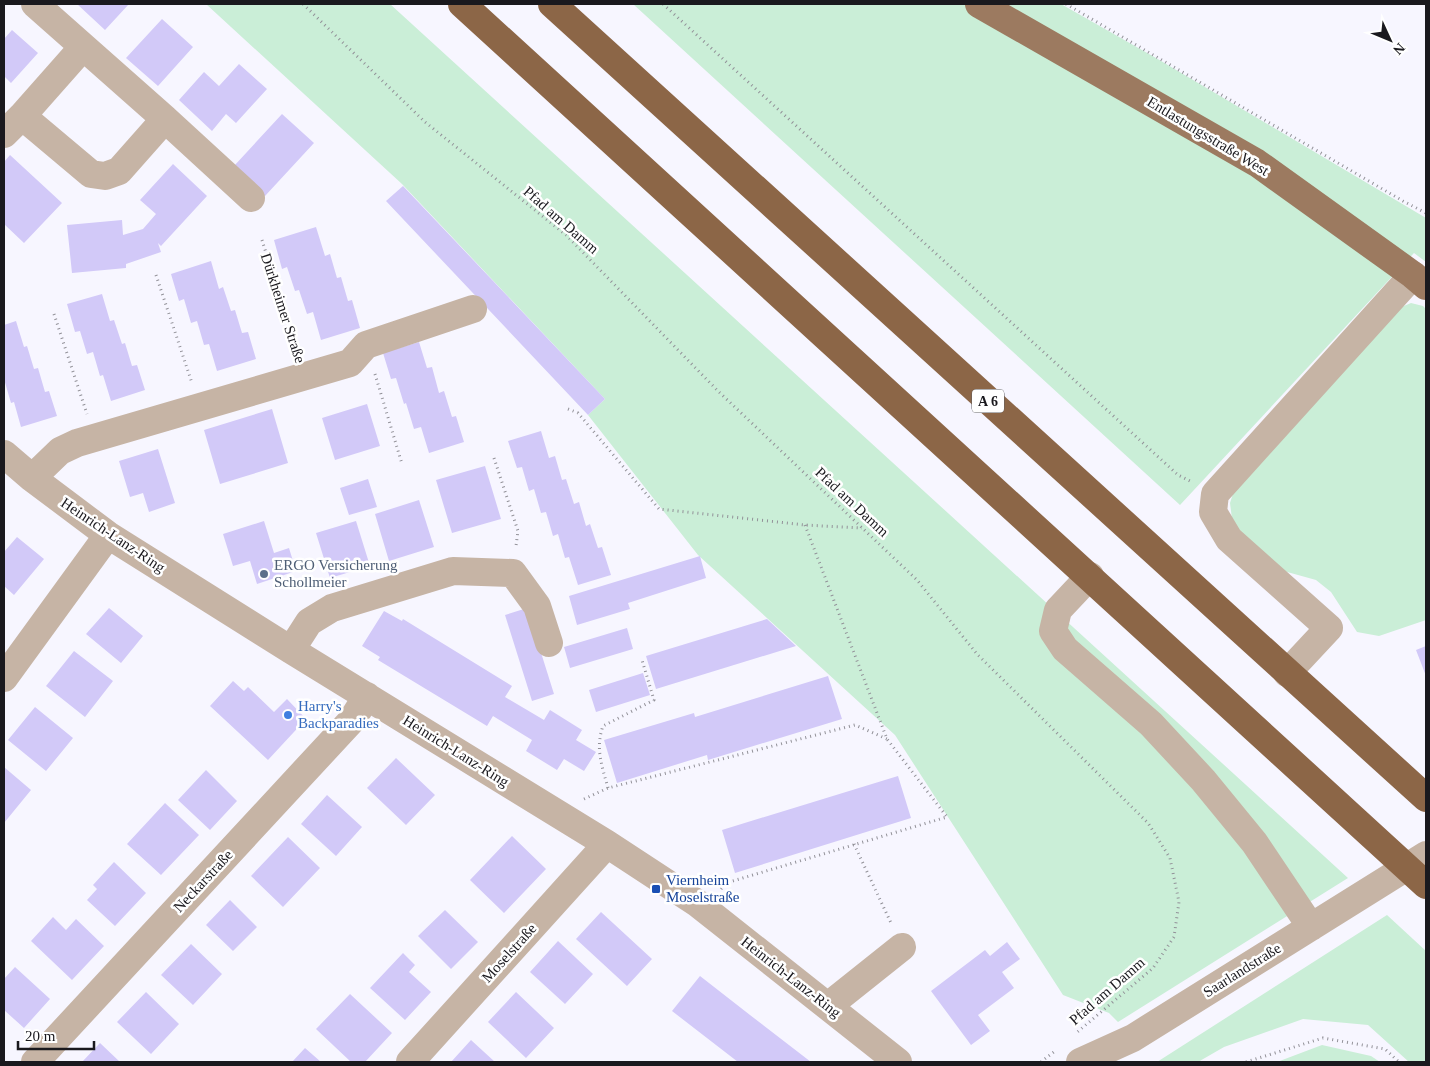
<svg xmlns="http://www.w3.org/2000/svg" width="1430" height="1066" viewBox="0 0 1430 1066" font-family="'Times New Roman',serif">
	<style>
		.green { fill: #caeed7 }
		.building { fill: #d2c9f8 }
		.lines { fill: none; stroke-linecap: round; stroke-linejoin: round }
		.path { stroke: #929198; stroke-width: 3; stroke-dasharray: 1 4; stroke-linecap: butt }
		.minor { stroke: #c6b4a5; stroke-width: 28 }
		.major { stroke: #9c7a60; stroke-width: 28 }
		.highway { stroke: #8c6647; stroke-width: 28 }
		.service-dot { fill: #5c6f8a; stroke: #fff; stroke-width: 2 }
		.shop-dot { fill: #3f7fe0; stroke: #fff; stroke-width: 2 }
		.transit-dot { fill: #1a4fb4; stroke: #fff; stroke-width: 2 }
		.labels { text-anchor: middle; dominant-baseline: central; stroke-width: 5; stroke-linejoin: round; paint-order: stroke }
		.shield { fill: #fff; stroke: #5f5e62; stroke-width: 1 }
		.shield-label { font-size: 14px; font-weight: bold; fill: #1a191e }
		.street-label { font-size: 15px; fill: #1a191e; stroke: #fff }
		.service-label { font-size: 15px; fill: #4e5e75; stroke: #fff; text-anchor: start }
		.shop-label { font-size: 15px; fill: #366cbe; stroke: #fff; text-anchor: start }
		.transit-label { font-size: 15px; fill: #164399; stroke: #fff; text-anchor: start }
	</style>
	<rect width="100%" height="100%" fill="#f7f6ff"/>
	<path class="green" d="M206 4H390L1348 878 1118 1022 1109 1013 1063 995 895 735 698 555 588 415 605 399 402 184Z
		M633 4H1061L1156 58 1426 218V262L1414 253 1180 505Z
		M1411 303 1423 306 1426 309V620L1379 636 1357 632 1331 592 1316 580 1280 570 1233 527 1230 503 1237 481 1399 308Z
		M1387 915 1426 951V1062H1409L1368 1025 1303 1019 1224 1047 1198 1062H1157Z
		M1322 1045 1371 1056 1380 1062H1277Z"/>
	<path class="building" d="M77 4H129L105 30Z
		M162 19 193 47 158 86 126 58Z
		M12 30 38 53 11 83 4 76V39Z
		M239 64 267 89 236 123 226 114 212 131 179 100 204 72 219 86Z
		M282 114 314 143 265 196 234 166Z
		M10 155 62 203 24 243 4 224V162Z
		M173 164 207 196 161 246 158 243 161 252 126 264V268L72 273 67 225 122 220 123 235 143 229 156 214 140 200Z
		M403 186 605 399 588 415 386 201Z
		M316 227 325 256 330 254 337 278 341 277 348 301 352 300 360 328 321 340 313 312 307 314 299 290 295 291 287 267 282 269 274 240Z
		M211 261 219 289 223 287 231 311 235 310 242 333 248 332 256 359 217 371 209 344 204 345 197 321 191 323 184 299 179 301 171 274Z
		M102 294 110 321 114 320 122 344 125 343 132 366 137 365 145 390 111 401 103 375 100 376 93 352 87 354 80 331 75 332 67 304Z
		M16 321 24 347 27 346 34 369 38 368 45 392 49 391 57 416 21 427 14 402 11 403 4 379V325Z
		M419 342 427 368 432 367 439 393 444 391 452 417 456 416 464 442 429 453 421 427 414 429 406 403 404 404 396 378 391 379 383 353Z
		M367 404 380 446 335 460 322 418Z
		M272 409 288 463 220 484 204 430Z
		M541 431 549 458 555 456 562 480 566 479 574 504 579 502 586 526 590 524 598 548 602 547 611 575 578 585 569 557 565 558 558 534 553 536 546 512 541 513 534 489 529 491 522 467 517 468 508 441Z
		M158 449 175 503 149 512 143 493 130 497 119 461Z
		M485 466 501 519 452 533 436 480Z
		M368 479 377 507 349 515 340 488Z
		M419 500 434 547 389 561 375 514Z
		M264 521 274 553 289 548 296 571 257 584 250 561 233 566 223 534Z
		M356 521 370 566 330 578 316 533Z
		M17 537 44 559 14 595 4 586V552Z
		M700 556 706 578 628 603 630 609 577 625 569 596Z
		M109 608 143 636 121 663 86 634Z
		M527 608 554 694 532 701 505 615Z
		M384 611 402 621 403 619 512 686 505 697 544 720 550 710 582 730 576 740 596 752 584 771 564 759 557 770 526 751 532 740 493 716 487 726 378 660 380 657 362 646Z
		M767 619 796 646 656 689 646 656Z
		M627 628 633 649 570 668 564 647Z
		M1426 646V676L1416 650Z
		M74 651 113 681 85 717 46 686Z
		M643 673 650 695 596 712 589 690Z
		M828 676 842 719 708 760 707 755 617 783 604 740 694 713 695 717Z
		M233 681 244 691 248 687 274 712 287 699 306 719 268 760 210 706Z
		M35 707 73 738 46 771 8 740Z
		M396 758 435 795 406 825 367 788Z
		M4 767 31 790 4 823Z
		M206 770 237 801 210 830 178 800Z
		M898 776 911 818 735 873 722 830Z
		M327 795 362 827 336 856 301 824Z
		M165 803 199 835 161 875 127 844Z
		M512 836 546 869 504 913 470 880Z
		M288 837 320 868 283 907 251 876Z
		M114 862 146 893 115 926 87 900 97 889 93 885Z
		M230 900 257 927 233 951 206 925Z
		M445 910 478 942 451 969 418 936Z
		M601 912 652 959 627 986 576 939Z
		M53 917 66 930 76 919 104 946 72 980 31 941Z
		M558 941 593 974 565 1004 530 972Z
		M1007 942 1020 959 1002 972 1014 988 978 1015 990 1031 971 1045 931 991 985 950 990 956Z
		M191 944 222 974 193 1005 161 975Z
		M403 953 415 965 409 972 431 992 405 1020 370 988Z
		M15 967 50 999 24 1028 4 1010V979Z
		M700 976 750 1015 811 1062H738L672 1011Z
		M146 992 179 1024 151 1054 117 1022Z
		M516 992 554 1028 526 1058 488 1022Z
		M350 994 392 1033 365 1062H351L316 1029Z
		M471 1040 495 1062H451Z
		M100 1043 120 1062H82Z
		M305 1048 321 1062H292Z"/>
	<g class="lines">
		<path class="path" d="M303 4 425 122 566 235 718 391 917 580 977 654 1148 823 1170 858 1179 902 1174 937 1153 968 1075 1034
			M663 4 1178 475 1192 482
			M1066 4 1403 201 1426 213
			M262 240 297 352
			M156 275 192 383
			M54 314 87 414
			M375 374 402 464
			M568 409 578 413 659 509 805 525 862 528
			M494 458 518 531 516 546
			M608 788C602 766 595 748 603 726L654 700 642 660
			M584 799 608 788 855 725 887 739
			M854 844 891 923
			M721 889 726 883 947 817 887 739 805 525
			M1041 1062 1055 1051
			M1246 1062 1323 1038 1385 1049 1399 1062"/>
		<path class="minor" d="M35 4 165 119 119 171 105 176 91 174 22 116 83 47
			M165 119 251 198
			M4 134 22 116
			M4 454 32 478 108 535 291 650 607 844 697 903 898 1062
			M32 478 60 451 77 443 350 363 366 345 473 309
			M1090 576 1058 610 1053 631 1065 649 1151 724 1204 781 1254 842 1311 927
			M291 650 309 622 332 608 453 571 513 573 537 606 549 643
			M1287 673 1329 628 1229 539 1213 512 1215 494 1413 275
			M4 678 108 535
			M828 1006 902 947
			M35 1062 352 720 367 696
			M410 1062 607 844
			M1080 1062 1133 1038 1426 855"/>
		<path class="major" d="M979 4 1257 163 1413 275 1426 286"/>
		<path class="highway" d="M462 4 1426 885
			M552 4 1426 798"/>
	</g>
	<circle class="service-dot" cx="264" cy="574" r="5"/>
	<circle class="shop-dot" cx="288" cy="715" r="5"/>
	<rect class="transit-dot" x="651" y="884" width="10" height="10" rx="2.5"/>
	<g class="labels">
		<rect class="shield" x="972" y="389.5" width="32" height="23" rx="4"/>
		<g class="shield-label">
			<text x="988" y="401">A 6</text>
		</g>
		<g class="street-label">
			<text transform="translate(1208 136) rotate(31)">Entlastungsstraße West</text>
			<text transform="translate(561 220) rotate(41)">Pfad am Damm</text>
			<text transform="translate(283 308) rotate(72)">Dürkheimer Straße</text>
			<text transform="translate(852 502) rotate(43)">Pfad am Damm</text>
			<text transform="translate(113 535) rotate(34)">Heinrich-Lanz-Ring</text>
			<text transform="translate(456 751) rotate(32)">Heinrich-Lanz-Ring</text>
			<text transform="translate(203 881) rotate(-47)">Neckarstraße</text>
			<text transform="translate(509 953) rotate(-48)">Moselstraße</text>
			<text transform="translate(1242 970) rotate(-32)">Saarlandstraße</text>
			<text transform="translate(791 977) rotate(38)">Heinrich-Lanz-Ring</text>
			<text transform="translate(1107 991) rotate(-41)">Pfad am Damm</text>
		</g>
		<g class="service-label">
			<text x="274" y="565">ERGO Versicherung<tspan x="274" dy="17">Schollmeier</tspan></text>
		</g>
		<g class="shop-label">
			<text x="298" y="706">Harry's<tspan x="298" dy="17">Backparadies</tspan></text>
		</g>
		<g class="transit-label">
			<text x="666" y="880">Viernheim<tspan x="666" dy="17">Moselstraße</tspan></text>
		</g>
	</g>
	<rect width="1430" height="1066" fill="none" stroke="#1a191e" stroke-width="10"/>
	<g transform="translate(1390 40) rotate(134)" stroke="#ffffff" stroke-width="4" paint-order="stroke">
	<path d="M0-4L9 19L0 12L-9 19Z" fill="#1a191e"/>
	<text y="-8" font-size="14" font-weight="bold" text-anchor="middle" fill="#1a191e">N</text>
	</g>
	<path d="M18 1041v8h76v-8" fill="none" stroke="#1a191e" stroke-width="2.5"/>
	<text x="25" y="1041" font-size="15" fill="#1a191e" stroke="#ffffff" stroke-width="4" paint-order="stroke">20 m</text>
</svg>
